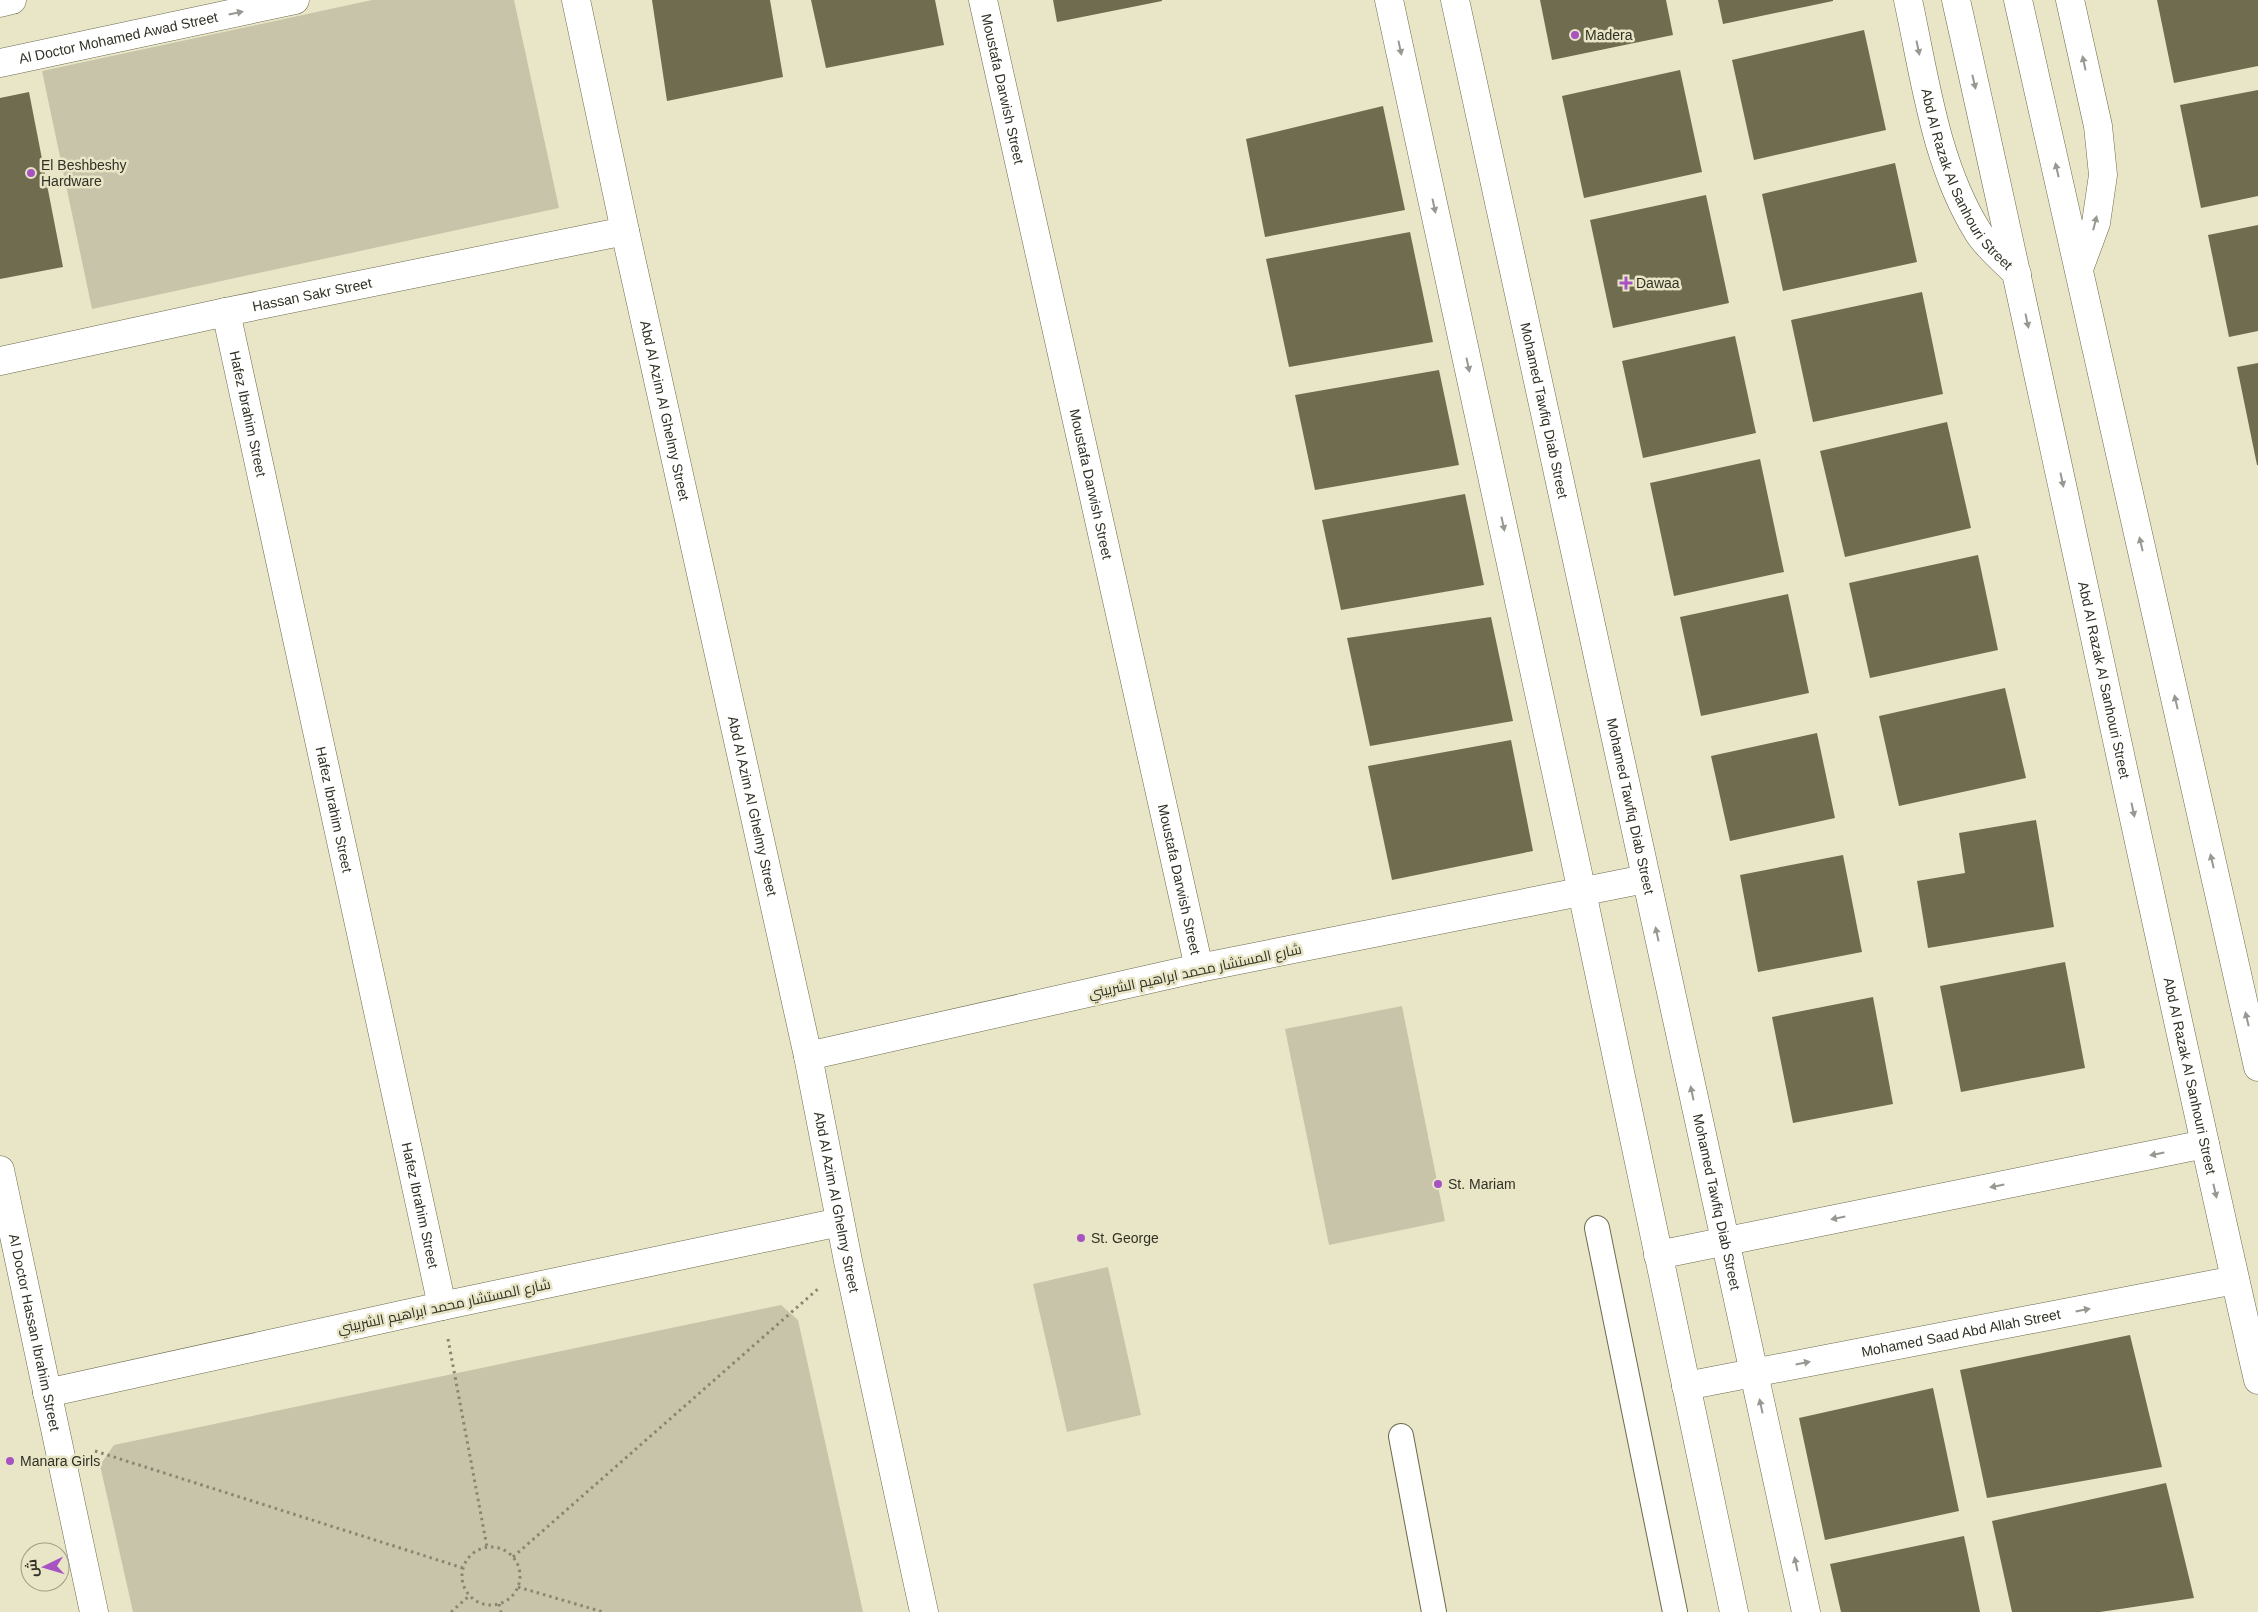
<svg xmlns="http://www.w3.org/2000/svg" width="2258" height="1612" viewBox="0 0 2258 1612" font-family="Arial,Cairo,sans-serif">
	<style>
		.green { fill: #c7c4aa }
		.building { fill: #6f6c50 }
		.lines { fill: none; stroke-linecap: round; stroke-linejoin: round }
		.lane-casing { stroke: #6b694d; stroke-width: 26 }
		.street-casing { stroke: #6b694d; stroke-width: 29 }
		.secondary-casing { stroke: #6b694d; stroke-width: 29 }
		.path { stroke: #888671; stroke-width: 3; stroke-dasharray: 2.5 4; stroke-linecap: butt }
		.lane { stroke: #fff; stroke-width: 24 }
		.street { stroke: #fff; stroke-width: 28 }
		.secondary { stroke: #fff; stroke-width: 28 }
		.oneway { fill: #989892 }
		.poi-dot { fill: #a753c2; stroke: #e9e6c7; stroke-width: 2 }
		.labels { text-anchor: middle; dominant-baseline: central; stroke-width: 5; stroke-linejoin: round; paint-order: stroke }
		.poi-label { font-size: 14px; fill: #313024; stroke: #e9e6c7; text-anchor: start }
		.street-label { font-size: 14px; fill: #313024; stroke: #e9e6c7 }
	</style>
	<rect width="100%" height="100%" fill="#e9e6c7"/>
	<path class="green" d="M372 0H514L559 208 92 309 42 71Z
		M1402 1006 1445 1221 1329 1245 1285 1029Z
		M1108 1267 1141 1415 1067 1432 1033 1284Z
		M781 1305 798 1320 863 1612H133L100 1465 114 1445Z"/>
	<path class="building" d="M652 0H770L783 77 667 101Z
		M811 0H935L944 45 826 68Z
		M1053 0H1162V1L1057 22Z
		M1540 0H1666L1673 35 1552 60Z
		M1718 0H1833V1L1723 24Z
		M2157 0H2258V66L2174 83Z
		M1864 30 1886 130 1754 160 1732 60Z
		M1680 70 1702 172 1584 198 1562 96Z
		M2258 90V196L2201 208 2180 105Z
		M29 92 63 267 0 279V98Z
		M1383 106 1405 210 1265 237 1246 139Z
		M1895 163 1917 262 1783 291 1762 194Z
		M1706 195 1729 303 1613 328 1590 220Z
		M2258 225V331L2229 337 2208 235Z
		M1410 232 1433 342 1289 367 1266 259Z
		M1922 292 1943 394 1813 422 1791 320Z
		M1735 336 1756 433 1643 458 1622 361Z
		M2258 363V465H2257L2237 367Z
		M1439 370 1459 465 1315 490 1295 395Z
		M1947 422 1971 528 1845 557 1820 451Z
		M1760 459 1784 572 1674 596 1650 483Z
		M1465 494 1484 585 1341 610 1322 520Z
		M1978 555 1998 650 1870 678 1849 583Z
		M1788 594 1809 693 1701 716 1680 617Z
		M1491 617 1513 721 1370 746 1347 638Z
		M2005 688 2026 778 1899 806 1879 716Z
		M1817 733 1835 818 1730 841 1711 756Z
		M1511 740 1533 851 1392 880 1368 766Z
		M2036 820 2054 927 1928 948 1917 881 1965 873 1959 833Z
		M1843 855 1862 952 1758 972 1740 875Z
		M2065 962 2085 1068 1961 1092 1940 986Z
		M1873 997 1893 1104 1793 1123 1772 1017Z
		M2130 1335 2162 1467 1987 1498 1960 1370Z
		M1933 1388 1959 1511 1825 1540 1799 1418Z
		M2166 1483 2194 1598 2100 1612H2012L1992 1521Z
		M1964 1536 1980 1612H1841L1830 1564Z"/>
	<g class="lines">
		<defs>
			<path id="lane" d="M1597 1228 1675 1612
				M1401 1436 1434 1612"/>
			<g id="street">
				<path id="s1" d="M576 0 625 231 808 1056 848 1261 924 1612"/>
				<path id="s2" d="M983 0 1199 968"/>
				<path d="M1389 0 1582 892 1734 1612"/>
				<path id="s3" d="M1455 0 1806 1612"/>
				<path d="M0 3 12 0"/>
				<path id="s4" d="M0 63 295 0"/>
				<path id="s5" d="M226 312 442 1306"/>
				<path id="s6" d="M0 361 226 312 625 231"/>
				<path d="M808 1056 1199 968 1645 879"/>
				<path id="s7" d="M0 1170 94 1612"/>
				<path d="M1658 1255 2205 1144"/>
				<path id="s8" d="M1686 1386 2235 1280"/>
				<path d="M47 1393 442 1306 840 1222"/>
			</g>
			<g id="secondary">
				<path id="s9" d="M1908 0C1925 78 1935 163 1978 232 1987 247 2005 261 2017 274"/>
				<path id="s10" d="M1956 0C2059 460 2153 921 2258 1380"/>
				<path d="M2018 0 2258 1067"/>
				<path d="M2070 0 2098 126 2103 175 2096 223 2079 269"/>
			</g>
		</defs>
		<use href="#lane" class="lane-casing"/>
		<use href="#street" class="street-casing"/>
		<use href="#secondary" class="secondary-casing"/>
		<path class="path" d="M448 1339 487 1547
			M95 1451 463 1568
			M462 1576a29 29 0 1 1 58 0a29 29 0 1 1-58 0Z
			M513 1557 819 1288
			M518 1587 603 1612
			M499 1604 501 1612
			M451 1612 469 1596"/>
		<use href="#lane" class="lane"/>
		<use href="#street" class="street"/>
		<use href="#secondary" class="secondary"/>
	</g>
	<defs><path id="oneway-solid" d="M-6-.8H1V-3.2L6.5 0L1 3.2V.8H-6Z" transform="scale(1.25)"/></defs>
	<g class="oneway">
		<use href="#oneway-solid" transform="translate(236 13) rotate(-12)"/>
		<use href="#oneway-solid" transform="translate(1400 48) rotate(78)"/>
		<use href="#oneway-solid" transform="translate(1918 48) rotate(78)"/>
		<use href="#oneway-solid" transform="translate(2084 63) rotate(-102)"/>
		<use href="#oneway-solid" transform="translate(1974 82) rotate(77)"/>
		<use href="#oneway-solid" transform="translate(2057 170) rotate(-103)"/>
		<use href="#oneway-solid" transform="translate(1434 206) rotate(78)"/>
		<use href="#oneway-solid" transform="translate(2095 223) rotate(-76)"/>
		<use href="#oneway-solid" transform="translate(2027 321) rotate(78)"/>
		<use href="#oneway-solid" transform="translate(1468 365) rotate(78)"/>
		<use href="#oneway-solid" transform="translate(2062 480) rotate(78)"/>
		<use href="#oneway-solid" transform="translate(1503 524) rotate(78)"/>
		<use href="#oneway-solid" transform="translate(2141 544) rotate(-103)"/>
		<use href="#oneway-solid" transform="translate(2176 702) rotate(-103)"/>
		<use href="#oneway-solid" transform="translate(2133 810) rotate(78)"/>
		<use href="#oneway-solid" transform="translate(2212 861) rotate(-103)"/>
		<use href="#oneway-solid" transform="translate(1657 934) rotate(-102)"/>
		<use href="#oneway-solid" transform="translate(2247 1019) rotate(-103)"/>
		<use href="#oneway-solid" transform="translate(1692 1093) rotate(-102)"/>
		<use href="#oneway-solid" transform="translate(2157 1154) rotate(169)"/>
		<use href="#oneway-solid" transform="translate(1997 1186) rotate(169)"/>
		<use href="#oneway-solid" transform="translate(2215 1191) rotate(77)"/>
		<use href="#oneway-solid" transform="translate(1838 1218) rotate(169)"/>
		<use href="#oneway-solid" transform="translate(2083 1310) rotate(-11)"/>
		<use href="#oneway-solid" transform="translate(1803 1363) rotate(-11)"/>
		<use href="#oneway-solid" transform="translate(1761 1406) rotate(-102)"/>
		<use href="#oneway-solid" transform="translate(1796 1564) rotate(-102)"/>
	</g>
	<g class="poi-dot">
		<circle cx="1575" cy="35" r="5"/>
		<circle cx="31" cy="173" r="5"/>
		<path d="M1623.5 275.5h5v5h5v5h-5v5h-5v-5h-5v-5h5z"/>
		<circle cx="1438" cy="1184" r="5"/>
		<circle cx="1081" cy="1238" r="5"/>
		<circle cx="10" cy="1461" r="5"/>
	</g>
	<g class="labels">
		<g class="poi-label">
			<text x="1585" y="35">Madera</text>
			<text x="41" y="165">El Beshbeshy<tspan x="41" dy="16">Hardware</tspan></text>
			<text x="1636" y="283">Dawaa</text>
			<text x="1448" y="1184">St. Mariam</text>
			<text x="1091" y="1238">St. George</text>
			<text x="20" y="1461">Manara Girls</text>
		</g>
		<g class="street-label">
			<text stroke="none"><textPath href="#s4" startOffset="121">Al Doctor Mohamed Awad Street</textPath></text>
			<text stroke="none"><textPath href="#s2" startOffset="91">Moustafa Darwish Street</textPath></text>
			<text stroke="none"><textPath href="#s9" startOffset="191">Abd Al Razak Al Sanhouri Street</textPath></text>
			<text stroke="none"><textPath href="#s6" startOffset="319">Hassan Sakr Street</textPath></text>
			<text stroke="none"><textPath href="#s1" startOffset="420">Abd Al Azim Al Ghelmy Street</textPath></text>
			<text stroke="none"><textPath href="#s3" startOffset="420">Mohamed Tawfiq Diab Street</textPath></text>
			<text stroke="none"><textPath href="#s5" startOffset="104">Hafez Ibrahim Street</textPath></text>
			<text stroke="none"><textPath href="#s2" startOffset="496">Moustafa Darwish Street</textPath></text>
			<text stroke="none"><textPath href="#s10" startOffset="696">Abd Al Razak Al Sanhouri Street</textPath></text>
			<text stroke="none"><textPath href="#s1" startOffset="825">Abd Al Azim Al Ghelmy Street</textPath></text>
			<text stroke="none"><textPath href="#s3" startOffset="825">Mohamed Tawfiq Diab Street</textPath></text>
			<text stroke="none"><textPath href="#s5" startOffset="509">Hafez Ibrahim Street</textPath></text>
			<text stroke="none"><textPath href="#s2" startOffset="901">Moustafa Darwish Street</textPath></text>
			<text transform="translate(1195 971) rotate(-12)">شارع المستشار محمد ابراهيم الشربيني</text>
			<text stroke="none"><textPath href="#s10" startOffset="1101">Abd Al Razak Al Sanhouri Street</textPath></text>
			<text stroke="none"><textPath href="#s1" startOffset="1230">Abd Al Azim Al Ghelmy Street</textPath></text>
			<text stroke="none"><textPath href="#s3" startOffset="1230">Mohamed Tawfiq Diab Street</textPath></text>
			<text stroke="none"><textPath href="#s5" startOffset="914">Hafez Ibrahim Street</textPath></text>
			<text transform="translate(444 1306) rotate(-12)">شارع المستشار محمد ابراهيم الشربيني</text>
			<text stroke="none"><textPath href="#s7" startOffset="166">Al Doctor Hassan Ibrahim Street</textPath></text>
			<text stroke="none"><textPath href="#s8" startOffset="280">Mohamed Saad Abd Allah Street</textPath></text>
		</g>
	</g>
	<g transform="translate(45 1567) rotate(265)"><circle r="24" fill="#e9e6c7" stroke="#9f9d86"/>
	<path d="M0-4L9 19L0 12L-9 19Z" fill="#a753c2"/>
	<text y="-8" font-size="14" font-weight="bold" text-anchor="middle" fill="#313024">ش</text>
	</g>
</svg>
